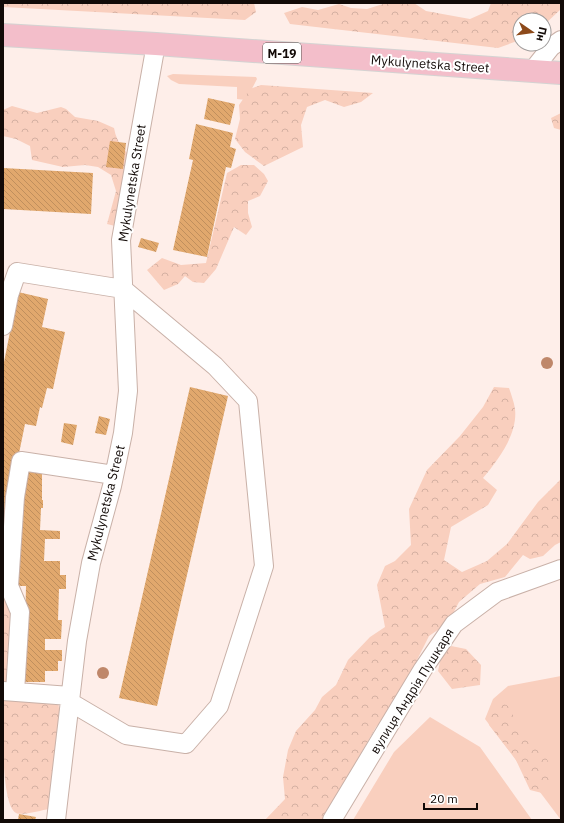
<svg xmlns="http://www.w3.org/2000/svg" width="564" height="823" viewBox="0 0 564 823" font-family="'IBM Plex Sans',sans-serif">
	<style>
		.grass { fill: #f9cfbe }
		.forest { fill: url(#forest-crowns) }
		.building { fill: url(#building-back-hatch) }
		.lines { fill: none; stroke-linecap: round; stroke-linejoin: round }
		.minor-casing { stroke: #c9b1a8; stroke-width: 20 }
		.highway-casing { stroke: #d4d3d2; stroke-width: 24 }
		.minor { stroke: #fff; stroke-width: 18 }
		.highway { stroke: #f3beca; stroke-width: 22 }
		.tree { fill: #bf876a }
		.labels { text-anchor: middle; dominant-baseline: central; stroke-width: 4; stroke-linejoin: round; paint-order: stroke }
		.shield { fill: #fff; stroke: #595451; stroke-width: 1 }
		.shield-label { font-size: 12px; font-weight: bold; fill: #120a07 }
		.street-label { font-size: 13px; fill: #120a07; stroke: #fff }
	</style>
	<defs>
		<pattern id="forest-crowns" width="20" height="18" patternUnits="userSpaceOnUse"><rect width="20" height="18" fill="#f9cfbe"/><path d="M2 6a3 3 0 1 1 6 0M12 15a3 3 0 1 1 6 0" fill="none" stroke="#d4b0a2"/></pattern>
		<pattern id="building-back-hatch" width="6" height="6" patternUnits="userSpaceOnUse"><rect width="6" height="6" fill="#e1a86d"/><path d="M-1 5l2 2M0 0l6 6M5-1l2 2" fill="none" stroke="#c08f5d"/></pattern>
	</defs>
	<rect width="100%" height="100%" fill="#feeee9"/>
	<path class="grass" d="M173 74 256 77 257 79 246 100 237 99V87L179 84 171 80 167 76Z
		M561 676V820L485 719 493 699 508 686Z
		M430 717 480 747 532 820H353L394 752Z"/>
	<path class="forest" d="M3 3H254L256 12 245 20 3 7Z
		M401 3H414L426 11 470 19 488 11 491 3H561V9L544 25V20H520V40L498 48 290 24 284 13 302 7 318 10 339 4 351 8 367 9 383 4Z
		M261 85 373 93 361 102 344 107 325 100 307 107 301 125 303 147 264 166 245 152 235 139 240 119 239 105 250 89Z
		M12 106 37 113 61 107 66 109 75 117 98 121 114 128C117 145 126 152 138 163L115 226 107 224 116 191 111 175 98 167 85 165 63 167 32 160 30 146 16 139 3 136V110Z
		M561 113V130L554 128 551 118Z
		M241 165H254L264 174 268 181 260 196 248 201V213L252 227 246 235 234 227 216 269 204 283 193 282 185 276 178 284 164 290 147 270 162 258 181 265 206 263 227 173Z
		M494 387 509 388C511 394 514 402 515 409 518 434 498 460 483 478L497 490 488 505 451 527 444 560 462 572 487 561 507 544 538 502 561 479V542L555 545 543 556 530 559 523 555 505 577 480 584 459 602 448 623 429 636 392 710 376 727 323 820H265L285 799 283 777 288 750 296 731 315 710 322 697 336 685 348 660 370 637 385 627 377 585 385 566 395 561 411 545 409 509 427 470 460 436 483 407Z
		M3 554 11 569V645L16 666 3 688Z
		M451 646 466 649 481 665 480 685 452 689 438 671 442 653Z
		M3 696 58 700 61 726 49 809C42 810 22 816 16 813 0 804 3 717 3 696Z
		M499 701 508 706 517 722 541 748 550 765V783L542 793 530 790 515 758 489 725 488 714Z"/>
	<path class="building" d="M208 98 235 104 230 125 204 119Z
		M196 124 233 133 230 147 236 149 231 168 226 167 207 257 173 250 193 160 189 159Z
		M110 141 126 143 123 169 106 167Z
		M3 168 93 173 91 214 3 209Z
		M141 238 159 243 156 252 138 247Z
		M18 292 48 299 42 327 65 332 53 389 47 388 42 408 40 407 36 426 25 424 4 527 3 367Z
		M190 387 228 396 157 706 119 698Z
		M99 416 110 419 106 435 95 433Z
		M64 423 77 425 73 445 61 442Z
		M22 472H42V500H43V508H41L40 530 60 531V539H45L44 561H60V575H66V589H59L58 620H62L61 639H45V650H62V661H58V671H45V682H24L26 586H19V578H16Z
		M19 814 36 817 35 820H18Z"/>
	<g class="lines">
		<defs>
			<path id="minor" d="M532 71 551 47 561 40
				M3 326 9 295 17 272 123 289 215 366 248 401 264 566 219 706 186 744 126 735 70 702
				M3 691 70 696
				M15 692 20 612 9 586 15 497 21 461 114 475
				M56 820 77 641 91 563 112 486 123 433 128 391 121 240 156 44
				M332 820 423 669 454 624 497 592 561 569"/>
			<path id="highway" d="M3 35 156 44 561 73"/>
		</defs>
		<use href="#minor" class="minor-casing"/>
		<use href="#highway" class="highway-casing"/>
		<use href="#minor" class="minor"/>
		<use href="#highway" class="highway"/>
	</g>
	<g class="tree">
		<circle cx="547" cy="363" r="6"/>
		<circle cx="103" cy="673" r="6"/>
	</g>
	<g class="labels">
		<rect class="shield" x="263" y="43" width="38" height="20" rx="3"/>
		<g class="shield-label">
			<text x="282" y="53">М-19</text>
		</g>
		<g class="street-label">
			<text transform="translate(430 64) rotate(4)">Mykulynetska Street</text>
			<text transform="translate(132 183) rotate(-81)">Mykulynetska Street</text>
			<text transform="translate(106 503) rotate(-76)">Mykulynetska Street</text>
			<text transform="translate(412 691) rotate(-58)">вулиця Андрія Пушкаря</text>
		</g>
	</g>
	<rect width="564" height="823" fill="none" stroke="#120a07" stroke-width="8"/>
	<g transform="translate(532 32) rotate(103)"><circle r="19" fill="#ffffff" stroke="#a09d9c"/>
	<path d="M0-3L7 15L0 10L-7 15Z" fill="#8d4a1a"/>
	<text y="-6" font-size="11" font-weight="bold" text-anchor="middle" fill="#120a07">Пн</text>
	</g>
	<path d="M424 803v6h53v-6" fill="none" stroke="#120a07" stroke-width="2"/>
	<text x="430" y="803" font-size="12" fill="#120a07" stroke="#ffffff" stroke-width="3" paint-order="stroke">20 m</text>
</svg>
